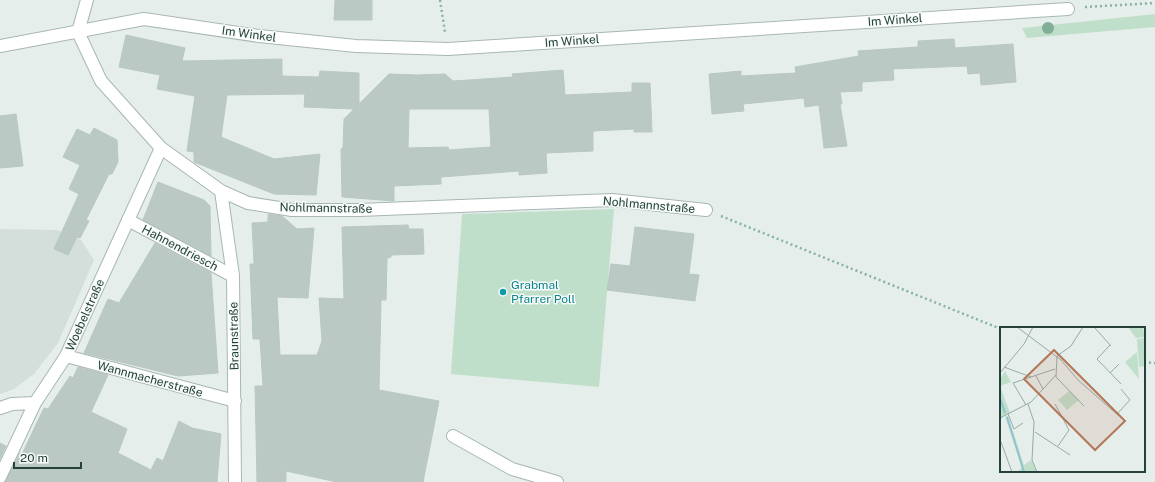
<svg xmlns="http://www.w3.org/2000/svg" width="1155" height="482" viewBox="0 0 1155 482" font-family="'Public Sans',sans-serif">
	<style>
		.built { fill: #d4deda }
		.green { fill: #c0dfca }
		.building { fill: #bbc9c4; stroke: #b8c8c3; fill-rule: evenodd }
		.lines { fill: none; stroke-linecap: round; stroke-linejoin: round }
		.lane-casing { stroke: #a8b7b3; stroke-width: 14 }
		.street-casing { stroke: #a8b7b3; stroke-width: 14 }
		.path { stroke: #87b1a7; stroke-width: 2.5; stroke-dasharray: 2 3; stroke-linecap: butt }
		.lane { stroke: #fff; stroke-width: 12 }
		.street { stroke: #fff; stroke-width: 12 }
		.tree { fill: #82ad96 }
		.culture-dot { fill: #0f9aa8; stroke: #f7fbf9; stroke-width: 1.5 }
		.labels { text-anchor: middle; dominant-baseline: central; stroke-width: 3; stroke-linejoin: round; paint-order: stroke }
		.street-label { font-size: 12px; fill: #25413b; stroke: #f7fbf9 }
		.culture-label { font-size: 12px; fill: #0d838f; stroke: #f7fbf9; text-anchor: start }
		.inset-river { fill: none; stroke: #90c3d1; stroke-width: 2 }
		.inset-road { fill: none; stroke: #99a9a5; stroke-width: 1 }
		.view { fill: #b27858; fill-opacity: 0.15; stroke: #b27858; stroke-width: 2 }
		.inset-edge { fill: none; stroke: #25413b; stroke-width: 2 }
	</style>
	<rect width="100%" height="100%" fill="#e6eeeb"/>
	<path class="built" d="M0 229 57 230 81 240 94 260 58 343 34 374 14 389 0 394Z"/>
	<path class="green" d="M1155 14V27L1027 38 1022 28Z
		M614 209 599 387 451 374 462 214Z"/>
	<path class="building" d="M335 0H372V20H334Z
		M126 35 185 48 182 61 282 59V76L319 77 320 71 359 73V104L389 74 417 75 445 74 453 81 513 77 512 74 563 70 565 95 632 92V83H650L652 132H634V129L593 131V151L546 153 547 173 519 175V171L441 177V184L394 186V201L342 197 341 149 343 148 344 119 354 109 304 107 305 94 227 95 221 137 274 159 320 154 316 195 274 194 194 162V152L187 151 195 96 157 89 160 75 119 67ZM409 109H489L491 147 449 150 448 147 408 148Z
		M954 39 955 48 1013 44 1016 82 981 85 980 73 968 74 967 66 893 69 894 80 862 82V91L840 92 842 104H840L847 146 824 148 819 105 805 107 804 98 743 104 744 111 712 114 709 74 741 71V76L796 73 795 67 859 56 858 51 918 47V41Z
		M16 114 23 166 0 168V116Z
		M94 128 117 140 118 162 112 174H109L86 220 89 221 80 238 77 237 68 255 54 249 79 194 69 189 80 165 63 157 77 129 90 135Z
		M158 182 204 200 210 206 211 256 143 220Z
		M268 214 282 216 297 229 314 228 308 298 277 297 280 355H317L322 341 319 298 344 299 342 227 408 225 409 229H423L424 254 391 255V257L387 258 386 300H381L379 390 439 401 423 482H337L286 471V482H257L255 386H263L260 339H253L250 264H254L252 223 268 222Z
		M635 227 694 234 689 274 699 275 695 301 607 290 611 264 630 266Z
		M155 243 211 273 218 373 178 376 84 353 108 299 119 303Z
		M78 367 108 375 91 412 127 429 118 453 151 470 157 458 163 461 179 421 192 428 221 434 217 482H5L20 453 22 454 44 408 48 409 70 376 73 378Z
		M0 443 6 446 0 459Z"/>
	<g class="lines">
		<defs>
			<path id="lane" d="M128 220 233 276
				M453 436 512 469 557 482"/>
			<path id="street" d="M78 32 101 81 161 148 221 191 248 203 292 210H359L612 200 706 210
				M78 32 87 0
				M0 46 144 19 259 36 356 46 448 49 1068 9
				M221 191 233 276 235 482
				M66 356 235 401
				M0 408 12 404 35 403
				M0 477 35 403 66 356 161 148"/>
		</defs>
		<use href="#lane" class="lane-casing"/>
		<use href="#street" class="street-casing"/>
		<path class="path" d="M440 0 445 32
			M1085 7 1155 3
			M721 216 1001 329
			M1144 362 1155 363"/>
		<use href="#lane" class="lane"/>
		<use href="#street" class="street"/>
	</g>
	<circle class="tree" cx="1048" cy="28" r="6"/>
	<circle class="culture-dot" cx="503" cy="292" r="4"/>
	<g class="labels">
		<g class="street-label">
			<text transform="translate(895 20) rotate(-4)">Im Winkel</text>
			<text transform="translate(249 34) rotate(8)">Im Winkel</text>
			<text transform="translate(572 41) rotate(-4)">Im Winkel</text>
			<text transform="translate(649 205) rotate(5)">Nohlmannstraße</text>
			<text transform="translate(326 208) rotate(1)">Nohlmannstraße</text>
			<text transform="translate(180 248) rotate(28)">Hahnendriesch</text>
			<text transform="translate(85 315) rotate(-66)">Woebelstraße</text>
			<text transform="translate(234 336) rotate(-91)">Braunstraße</text>
			<text transform="translate(150 379) rotate(15)">Wannmacherstraße</text>
		</g>
		<g class="culture-label">
			<text x="511" y="285">Grabmal<tspan x="511" dy="14">Pfarrer Poll</tspan></text>
		</g>
	</g>
	<g transform="translate(1000 327)">
		<rect width="145" height="145" fill="#e6eeeb"/>
		<path d="M128 0H143L145 10 136 11ZM145 11V39L139 40 137 12ZM137 25 139 52 125 35ZM5 44 11 55 0 59 10 86 0 91V52ZM69 64 79 73 67 83 58 73ZM8 89 24 138 31 133 37 145H17L22 140 5 90Z" fill="#c0dfca"/>
		<path class="inset-river" d="M0 71 5 86M7 90 24 145"/>
		<path class="inset-road" d="M17 0 61 33 78 53 119 89M94 0 111 19M110 18 97 32 121 57M57 29 56 50 84 79M57 29 71 19 83 0M4 40 31 50M0 46 24 17 33 0M110 46 119 37M36 49 43 62M28 77 34 95 32 133 37 145M55 77 69 103 58 119M26 78 13 56 55 42M8 87 14 102 23 96M117 87 130 73 121 62M0 91 31 75 56 48M35 105 70 128M1 115 12 145"/>
		<path class="view" d="M54 23 125 94 95 123 24 52Z"/>
		<rect width="145" height="145" class="inset-edge"/>
	</g>
	<path d="M14 462v6h67v-6" fill="none" stroke="#25413b" stroke-width="2"/>
	<text x="20" y="462" font-size="12" fill="#25413b" stroke="#f7fbf9" stroke-width="3" paint-order="stroke">20 m</text>
</svg>
